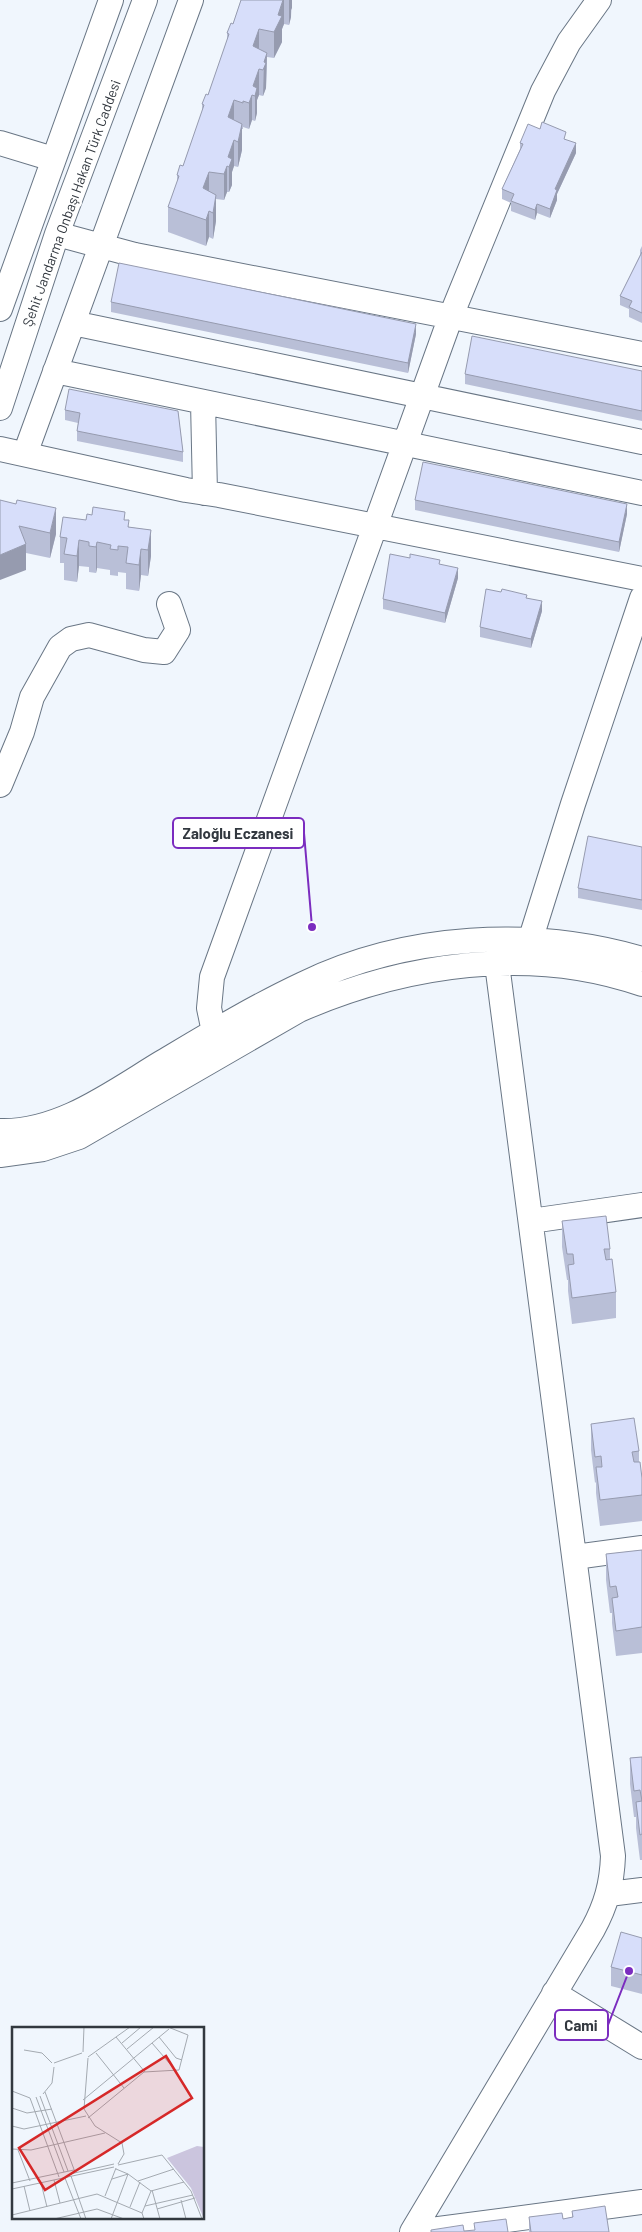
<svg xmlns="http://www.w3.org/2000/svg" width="642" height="2232" viewBox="0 0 642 2232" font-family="Barlow,sans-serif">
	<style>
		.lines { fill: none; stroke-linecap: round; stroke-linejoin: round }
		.minor-casing { stroke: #697685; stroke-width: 26 }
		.minor { stroke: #fff; stroke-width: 24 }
		.wall { fill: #b9bfd7 }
		.shaded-wall { fill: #969baf }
		.building { fill: #d7defa; stroke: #969baf }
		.labels { text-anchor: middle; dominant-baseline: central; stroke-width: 5; stroke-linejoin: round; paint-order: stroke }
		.street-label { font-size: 14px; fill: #32383f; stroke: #fff }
		.inset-road { fill: none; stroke: #a4aab1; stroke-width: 1 }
		.view { fill: #d62828; fill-opacity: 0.15; stroke: #d62828; stroke-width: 2.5 }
		.inset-edge { fill: none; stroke: #32383f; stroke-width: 2.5 }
		.leader { fill: none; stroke: #7b2cbf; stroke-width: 2 }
		.callout-dot { fill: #7b2cbf; stroke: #fff; stroke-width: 2 }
		.callout { fill: #fff; stroke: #7b2cbf; stroke-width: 2 }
		.callout-label { font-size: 15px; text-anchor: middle; font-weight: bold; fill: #32383f }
	</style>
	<rect width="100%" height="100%" fill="#f0f6fd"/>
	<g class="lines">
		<defs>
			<path id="minor" d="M0 143 53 159
				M57 234 135 255 642 354
				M0 309 111 0
				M73 323 642 442
				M55 371 642 493
				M203 402 205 493
				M0 408 57 234 145 0
				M0 449 186 490 219 495 642 579
				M25 454 191 0
				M0 785 22 732 32 697 60 647 71 639 89 635 144 650 164 652 178 630 169 604
				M530 941 573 804 642 598
				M214 1032 209 1008 212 977 451 316 543 91 569 42 599 0
				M0 1131C59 1133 113 1092 161 1063 208 1035 254 1007 303 984 406 934 533 927 642 959
				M0 1155 43 1149 79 1137 299 1010C405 964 530 945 642 984
				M531 1221 642 1205
				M575 1557 642 1548
				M609 1894 642 1890
				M554 1993 642 2047
				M431 2230 642 2202
				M412 2232 593 1929C606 1905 612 1884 613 1856L497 964"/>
		</defs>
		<use href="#minor" class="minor-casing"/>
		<use href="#minor" class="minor"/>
	</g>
	<path class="wall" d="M241 0H292L291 17 289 25 284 24 282 29V42L274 58 267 57 266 88 263 96 259 95 257 100V113L255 121 252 120 249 129 243 127V129H242V150L238 167 234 166 232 172V185L229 192H227L224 200 216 199V221L213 239 209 237 206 246 168 232V207L177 183V175L183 166 202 112V104L208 95 227 41V33L233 24Z
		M566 140 576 153 557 194V200L550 218 537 213 535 220 511 211V203L502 199V189L520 149V143Z
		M642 246V323L629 317V309L620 305V296L640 255V250Z
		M111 302 416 334 408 373 111 312Z
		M642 371V421L465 384V374Z
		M65 410 178 411 183 452V462L77 441V431L78 423 65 420Z
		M0 500 56 534 50 558 26 553V570Z
		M415 500 627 514 619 552 415 510Z
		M86 520H125L129 527 151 530V556L148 576 141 575 139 591 126 589V573L118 572V576L110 575V570L97 568 96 573 89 572V567L79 566 77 582 64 580V563H60V537Z
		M440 564 458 578 445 623 383 609V599Z
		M527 598 542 611 531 648 480 637V627Z
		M642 847V910L578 898V888Z
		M562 1221 610 1249V1259L616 1292V1318L572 1324 568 1291V1280H567L562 1247Z
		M591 1424 639 1451V1462L642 1478V1521L600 1526 596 1493V1482L595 1483 591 1450Z
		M642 1550V1653L616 1656 612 1623V1613H610L606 1580V1554Z
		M642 1757V1860H640L636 1828V1817H634L630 1784V1758Z
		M642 1938V1994L611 1986V1967Z
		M572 2211 609 2232H529V2217L563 2219 572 2217Z"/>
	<path class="shaded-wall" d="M283 0H284V24L282 29V42L274 58V32L278 15Z
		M289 0H292V8L291 10V17L289 25Z
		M259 29V55L253 46Z
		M267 53 266 88 263 96 264 62Z
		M259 69V95L257 100V113L255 121V96L253 86Z
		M252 95V120L249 129V103Z
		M234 100V126L228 117Z
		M242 124V150L238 167V142Z
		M234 140V166L232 172V185L229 192V167L228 157Z
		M576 143V153L557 194V200L550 218V209L555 189Z
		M227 166V192L224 200V174Z
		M209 172V197L203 188Z
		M216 195V221L213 239V213Z
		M537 204V213L535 220V210Z
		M209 211V237L206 246V220Z
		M416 324V334L408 373V363Z
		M627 504V514L619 552V542Z
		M56 508V534L50 558V533Z
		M151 530V556L148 576V550Z
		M79 540V566L77 582V556Z
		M97 542V568L96 573V547Z
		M26 544V570L0 580V555Z
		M141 549V575L139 591V565Z
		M458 568V578L445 623V613Z
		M542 601V611L531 648V639Z"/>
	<path class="building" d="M241 0H283L278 15 282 16 274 32 259 29 253 46 267 53 264 62 266 63 263 70 259 69 253 86 257 88 255 96 252 95 249 103 243 101V103L234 100 228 117 242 124 238 142 234 140 228 157 232 159 229 167 227 166 224 174 209 172 203 188 216 195 213 213 209 211 206 220 168 207 179 176 177 175 180 165 183 166 204 105 202 104 206 94 208 95 229 34 227 33 231 23 233 24Z
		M542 122 566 132 564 139 576 143 555 189 557 190 550 209 537 204 535 210 511 201 514 194 502 189 523 144 520 143 528 124 540 129Z
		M642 252V313L629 307 632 301 620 296Z
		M119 263 416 324 408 363 111 302Z
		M472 336 642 371V411L465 374Z
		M69 389 178 411 183 452 77 431 80 413 65 410Z
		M423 462 627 504 619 542 415 500Z
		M0 500 16 504 17 500 56 508 50 533 19 526 26 544 0 555Z
		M93 507 125 512 124 520H129L128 527 151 530 148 550 141 549 139 565 126 563 128 547 118 546V550L110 549 111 545 97 542 96 547 89 546V542L79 540 77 556 64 554 67 538 60 537 63 517 86 520 87 514 92 515Z
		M390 554 410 558V554L440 560 439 564 458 568 445 613 383 599Z
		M486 589 501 592 502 589 527 595 526 598 542 601 531 639 480 627Z
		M588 836 642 847V900L578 888Z
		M606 1216 610 1249H604L606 1260 612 1259 616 1292 572 1298 568 1265 574 1264 573 1254H567L562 1221Z
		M634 1418 639 1451 632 1452 634 1462H640L642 1478V1495L600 1500 596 1467H602L601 1456 595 1457 591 1424Z
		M642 1550V1627L616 1631 612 1598 618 1597 616 1586 610 1587 606 1554Z
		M642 1757V1834L640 1835 636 1802 642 1801 640 1790 634 1791 630 1758Z
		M621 1932 642 1938V1975L611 1967Z
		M605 2206 609 2232H531L529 2217 562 2213 563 2219 573 2217 572 2211Z
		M506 2219 508 2232H431V2230L463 2225 464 2231 475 2230 474 2223Z"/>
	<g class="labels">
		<g class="street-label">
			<text transform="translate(71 203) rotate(-70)">Şehit Jandarma Onbaşı Hakan Türk Caddesi</text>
		</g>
	</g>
	<g transform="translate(12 2027)">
		<rect width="192" height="192" fill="#f0f6fd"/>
		<path d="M185 119 192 120V192L179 161 155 131Z" fill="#cbc5de"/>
		<path class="inset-road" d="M104 10 133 45M147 10 164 31 170 33M110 16 129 0M140 16 164 44M115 22 142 0M12 23 30 26 40 36M71 25 72 0M84 26 112 61M76 30 118 0M76 31 72 82 83 99 110 116 112 127 106 137M42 36 70 26M0 64 18 71 47 150M33 65 63 145M31 67 40 56 42 40M28 69 56 144M24 70 52 145M71 73 157 2M0 81 15 86 40 82M76 91 132 45 167 43 176 8 156 0M0 99 12 102 74 89M0 122 19 123 93 106M6 123 18 154M106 138 150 128 179 164 190 192M58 147 102 137M59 149 74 192M53 151 69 192M100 152 116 147 139 164M42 153 48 176M126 154 162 142M0 156 62 143M29 156 35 180M12 159 18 184M0 162 102 140M140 163 148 192M93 169 104 141M169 173 174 192M133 179 181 168M118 180 128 155M145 182 183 171M130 186 139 164 172 155M0 188 85 167 130 186 132 192M42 192 85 182 112 192M99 192 116 147 104 142"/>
		<path class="view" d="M154 29 180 71 33 163 7 121Z"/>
		<rect width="192" height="192" class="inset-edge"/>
	</g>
	<path class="leader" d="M312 927L304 833M629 1971L608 2025"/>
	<g class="callout-dot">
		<circle cx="312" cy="927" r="5"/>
		<circle cx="629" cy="1971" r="5"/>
	</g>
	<g class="callout">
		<rect x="173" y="818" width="131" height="30" rx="5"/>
		<rect x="555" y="2010" width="53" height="30" rx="5"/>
	</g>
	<g class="callout-label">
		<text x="238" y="839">Zaloğlu Eczanesi</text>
		<text x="581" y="2031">Cami</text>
	</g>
</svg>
